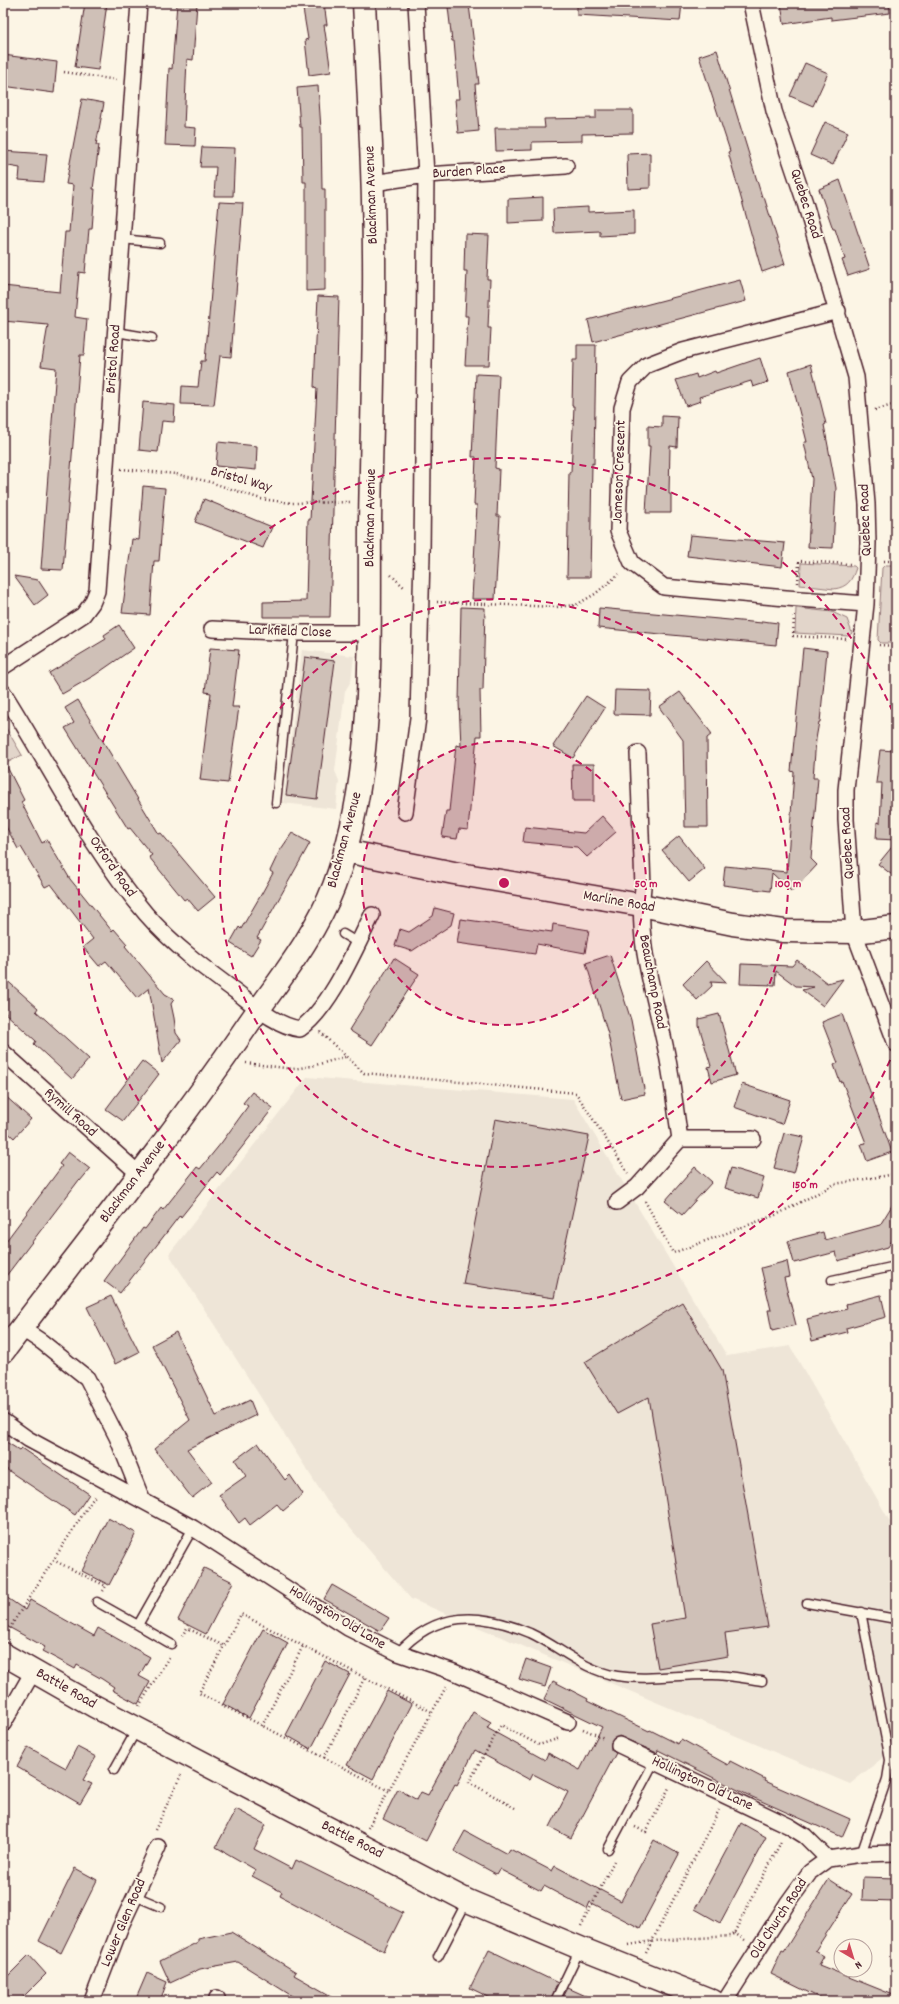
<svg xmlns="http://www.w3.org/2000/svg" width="899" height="2004" viewBox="0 0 899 2004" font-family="Dekko,sans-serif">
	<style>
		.built { fill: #eee5d7 }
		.green { fill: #e2d5ca; stroke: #967a7a }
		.building { fill: #cfc0b7; stroke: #4a1f2b }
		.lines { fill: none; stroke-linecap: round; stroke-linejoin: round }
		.lane-casing { stroke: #4a1f2b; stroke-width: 11 }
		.street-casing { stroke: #4a1f2b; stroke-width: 18 }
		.secondary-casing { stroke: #4a1f2b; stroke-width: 25 }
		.path { stroke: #4a1f2b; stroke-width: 2.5; stroke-dasharray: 1 3; stroke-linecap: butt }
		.lane { stroke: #fcf5e5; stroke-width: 8 }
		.street { stroke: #fcf5e5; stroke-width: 15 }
		.secondary { stroke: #fcf5e5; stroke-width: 22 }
		.ring { fill: none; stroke: #c2185b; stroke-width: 2; stroke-dasharray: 7 5 }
		.labels { text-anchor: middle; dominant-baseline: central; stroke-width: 3.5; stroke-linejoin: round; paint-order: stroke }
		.street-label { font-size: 15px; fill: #4a1f2b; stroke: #fcf5e5 }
		.centre { fill: #c2185b; stroke: #fcf5e5; stroke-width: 2 }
		.ring-label { font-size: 12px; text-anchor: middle; font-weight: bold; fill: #c2185b; stroke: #fcf5e5; stroke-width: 3.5; stroke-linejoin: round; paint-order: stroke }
	</style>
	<rect width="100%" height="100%" fill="#fcf5e5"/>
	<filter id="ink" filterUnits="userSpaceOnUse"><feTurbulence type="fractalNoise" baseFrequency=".025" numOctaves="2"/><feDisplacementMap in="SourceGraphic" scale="8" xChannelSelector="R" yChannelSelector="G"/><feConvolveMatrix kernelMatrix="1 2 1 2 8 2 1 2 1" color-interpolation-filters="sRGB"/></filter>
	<g filter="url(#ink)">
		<path class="built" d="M302 650 354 656 351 681 345 691 335 771 339 781 336 809 283 803Z
			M307 1077 573 1099 727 1356 790 1346 896 1532V1747L850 1784 411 1599 327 1501 169 1254Z"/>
		<path class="green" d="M801 563 854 566 856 568C852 580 848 587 834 589L800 585Z
			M885 565H896V643H881L878 640 882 568Z
			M796 608 832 612 847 619 852 633 849 636 795 633Z
			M3 723 22 755 3 765Z"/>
		<path class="building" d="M85 3H107L98 70 75 67Z
			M177 3H197L193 60 187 59 184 127 196 128 195 146 165 145 169 68 172 69Z
			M302 3H324L327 25H324L331 72 309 75 305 40 308 39Z
			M577 3H682L680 21 577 15Z
			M781 3H889L890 13 831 20V17L784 24Z
			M469 5 479 84H475L479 131 458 133 455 99H459L454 41H452L448 7Z
			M717 50 762 197H764L785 264 762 272 728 152 730 151 699 56Z
			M3 55 57 62 54 93 3 86Z
			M805 63 828 73 813 106 790 96Z
			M318 86 321 129 322 189H325V290L306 291V182H303L302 127H300L297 88Z
			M82 99 104 103 96 145H99L93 189H95L92 229H89L85 273 79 272 75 317 87 319 84 355H80L63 570 41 569 56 368 41 366 48 325 3 321V286L60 292 65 232H69L73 185 66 184Z
			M596 110H633V133L582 134V141L532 142V150L496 151 495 128H545L544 119 596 118Z
			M825 122 848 132 833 165 810 155Z
			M202 147 235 148 233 196H214L216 167H200Z
			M3 151 47 154 44 182 19 180 20 168 3 165Z
			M650 153V188L628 189 627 154Z
			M840 180 870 269 848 276 842 260 845 259 835 229H833L819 189Z
			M543 197V221L508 223V199Z
			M219 202 243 203 231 357 220 356 214 405 181 404 182 386 198 387 201 361H205Z
			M588 207V212L634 210V234L600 236V231L554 233 553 209Z
			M465 234 489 235 487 279H490L488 328H491L489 365H465L468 316H465L467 271H464Z
			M740 280 746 301 593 342 588 320Z
			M318 296 339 297 330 617H263V602L306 601 308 520H310L317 388 314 387Z
			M577 345H596L594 464 592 463 590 577H567L569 472H571L574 406H572L573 360H577Z
			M760 358 768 382 753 387 751 381 699 397 701 401 686 406 676 380 696 374 697 378 715 371 716 373Z
			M811 364 826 424 824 425 836 488 833 548 808 547 812 479 804 442H807L789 371Z
			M476 374 499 375 495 468 499 469 497 516H500L495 599H472L477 505H474L476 457H472Z
			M143 402 175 405 174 422 162 421 158 452 139 450Z
			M662 416 678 417 677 447 670 446 669 494H671V513H646L650 446H648V426L662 427Z
			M218 442 257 446 256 470 216 466Z
			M143 486 165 488 159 561H154L150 615 122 613 132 539 139 540Z
			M204 499 272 527 263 548 195 522Z
			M690 535 785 543 782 567 687 556Z
			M14 576 38 580 48 595 35 605Z
			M461 607 485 608 483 690H480L481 736H477L468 830 459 829 457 839 442 837 446 811H449L456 745 461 746 459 702Z
			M599 608 762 623V621L778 623 776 645 598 628Z
			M119 625 134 648 95 675 62 694 49 673 106 639 104 635Z
			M210 648 239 650 232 707H239L228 783 200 780 211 693 205 692Z
			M803 648 827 651 820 722H819L816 739 813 778H818L811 859 817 865 792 892 772 873 770 891 723 885 725 866 787 872 794 772 791 771Z
			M305 657 335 661 317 799 286 795Z
			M615 690 651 691 650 715 614 714Z
			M680 692 712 734 707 738 708 827H685L683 740 659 707Z
			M586 696 605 708 573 758 553 746Z
			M78 700 159 834 161 833 215 897 198 911 187 898 184 900 149 857 152 855 130 828 128 829 65 728 74 723 65 708Z
			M880 750 896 751V840L876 839 877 822 880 823 882 783H876Z
			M3 759 24 800 21 802 42 843 47 840 70 879 112 931 114 929 127 944 125 946 165 994 174 999 171 1004 174 1018 176 1033 181 1040 162 1063 149 988 137 998 106 961 99 966 83 947 93 939 51 884 45 887 21 847 18 849 3 821Z
			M572 764H594V801H573Z
			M602 816 616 832 587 857 577 847 523 842 525 827 584 833Z
			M292 833 310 843 257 938 261 940 251 956 230 943 239 927 241 929 262 893 273 873 270 871 279 852Z
			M679 836 705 869 689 882 662 850Z
			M896 842V878L878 864Z
			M435 908 454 913 451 925 412 951 395 946 400 929 409 932 433 916Z
			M461 919 552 932 553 924 589 930 585 953 537 944 535 954 457 943Z
			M610 955 631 1020 645 1094 621 1099 608 1034 586 963Z
			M394 958 419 974 372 1045 349 1030Z
			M797 960 827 983 843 979 823 1006 802 990 814 987 796 986 776 971 775 985 740 984 741 964 792 966Z
			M706 961 727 983 711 982 712 986 697 1000 683 984Z
			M3 977 38 1008 36 1011 89 1059 72 1079 34 1044 36 1041 3 1011Z
			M719 1014 736 1075 712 1082 708 1067 711 1066 699 1026V1019Z
			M842 1014 892 1152 867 1161 861 1144 866 1143 842 1081 840 1082 834 1065 838 1063 822 1022Z
			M142 1061 159 1074 123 1121 106 1109Z
			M742 1084 790 1100 782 1124 734 1107Z
			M252 1092 273 1108 220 1175 217 1172 181 1217 180 1215 120 1293 104 1281 143 1228 145 1229 161 1208 163 1210 197 1167 200 1169 222 1142 248 1106 243 1103Z
			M3 1094 31 1119 14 1138 3 1128Z
			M495 1119 589 1136 554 1298 463 1284Z
			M784 1133 804 1137 794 1173 774 1168Z
			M68 1152 90 1169 80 1181 79 1180 3 1280V1245L62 1166 59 1164Z
			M695 1167 712 1182 682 1215 665 1201Z
			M731 1168 764 1178 758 1198 725 1188Z
			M896 1199V1234L888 1247 838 1261 836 1252 794 1263 788 1241 823 1232 825 1240 880 1225Z
			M787 1261 790 1277 784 1278 796 1325 772 1331 768 1310H771L761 1268Z
			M881 1295 886 1317 846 1328 847 1332 812 1341 807 1319 847 1309 846 1304Z
			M111 1296 139 1352 115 1364 87 1307Z
			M682 1302 722 1370 768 1627 725 1633 728 1656 658 1668 650 1624 685 1618 649 1397 617 1414 585 1362Z
			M176 1332 216 1416 250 1400 256 1415 187 1449 212 1482 192 1498 154 1449 190 1420 152 1345Z
			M3 1440 19 1450 21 1448 89 1494 75 1515 3 1467Z
			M258 1443 285 1480 290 1475 303 1494 283 1511 277 1504 250 1525 245 1518 239 1523 219 1495 246 1476 235 1460Z
			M108 1518 136 1533 109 1585 82 1571Z
			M204 1568 233 1582 206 1634 178 1620Z
			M332 1585 389 1618 380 1631 324 1599Z
			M3 1595 25 1610 30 1600 94 1636 98 1628 150 1657 139 1676 150 1682 138 1704 112 1690 114 1687 102 1679 77 1665 75 1669 59 1660 42 1651 45 1647 3 1624Z
			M263 1629 288 1643 249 1718 223 1704Z
			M526 1659 551 1668 545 1687 519 1679Z
			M325 1661 350 1674 311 1749 286 1735Z
			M553 1681 588 1699 587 1701 649 1731 650 1730 678 1744 681 1739 728 1765 730 1761 765 1779 764 1781 850 1819 842 1837 750 1796 658 1750 657 1753 619 1736 611 1742V1750L616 1753 571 1838 550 1827 568 1792 533 1774 530 1780 475 1750 457 1785 455 1784 426 1841 383 1819 398 1789 417 1800 421 1792 428 1795 473 1712 491 1722 487 1728 545 1760 548 1753 580 1770 602 1727 544 1699Z
			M387 1691 412 1704 373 1779 347 1765Z
			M28 1747 66 1768 77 1747 96 1757 83 1780 92 1784 80 1804 17 1767Z
			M236 1809 266 1825 254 1849 292 1869 296 1860 403 1913 384 1951 280 1896 282 1892 252 1876 256 1870 216 1847Z
			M741 1823 766 1837 720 1923 695 1909Z
			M465 1831 507 1854 510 1849 552 1871 555 1866 621 1901 654 1840 679 1854 640 1928 590 1902 587 1909 544 1886 541 1891 499 1869 496 1874 454 1851Z
			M75 1868 97 1880 61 1953 39 1941Z
			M863 1877 896 1878V1901L862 1900Z
			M829 1879 852 1894 815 1951 824 1956 819 1965 896 1996V2001H826L771 1974 782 1950 784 1951Z
			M231 1932 296 1972 294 1975 340 2001H300L238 1962 200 1969 170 1983 160 1961 198 1942V1939Z
			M489 1950 558 1983 550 2001H497L470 1988Z
			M29 1955 46 1974 19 2001H3V1981Z
			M147 1973 167 1982 160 2001H135Z
			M568 1988 597 2001H561Z"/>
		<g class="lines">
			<defs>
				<path id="lane" d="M122 239 160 243
					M116 332 152 338
					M276 803 294 633
					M343 934 358 943
					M832 1280 896 1266
					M97 1602 138 1625 193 1528
					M807 1603 896 1619
					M861 1612 890 1760 887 1779 861 1854
					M138 1625 171 1644
					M398 1653C436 1610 480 1612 530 1633 560 1647 583 1670 617 1676 649 1681 681 1674 713 1675 729 1675 746 1679 762 1681
					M114 1770 137 1729
					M608 1849 654 1762
					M135 1896 161 1907
					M438 1957 467 1901
					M555 2001 580 1949"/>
				<path id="street" d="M751 3 774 111 805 203 856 377 867 504 868 543 866 604 846 790V820L854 932 896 1044
					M373 183 426 175 566 166
					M838 311 683 351 647 365 630 382 622 408 618 531 632 563 664 587 786 598 866 604
					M212 629 294 633H369
					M3 667 83 615 92 603 97 591 139 3
					M3 692C50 766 89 847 146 914 173 945 205 969 238 993 256 1007 277 1026 300 1029 331 1007 355 949 372 915
					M638 753 643 887C636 941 654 992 665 1045 672 1076 675 1108 680 1139H753
					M405 812 418 718 422 554 426 175 416 3
					M3 1052 138 1173
					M617 1202 637 1187 680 1139
					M21 1328 42 1342 87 1378 117 1437 142 1499
					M3 1421 28 1439 193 1528 348 1628 398 1653 454 1672 568 1722
					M3 1724 34 1670
					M619 1745 789 1826 805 1836 828 1859
					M217 1998 218 2001
					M92 2001 120 1928 158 1847
					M725 2001 787 1904 810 1872 828 1859 861 1854 896 1853"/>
				<path id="secondary" d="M345 851 454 873 641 905 733 924 784 931 854 932 896 927
					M3 1352C86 1243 172 1136 249 1023 279 980 315 936 334 886 376 775 369 641 370 523 371 448 374 372 374 296 375 198 369 101 364 3
					M3 1654 94 1706 468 1901 580 1948 713 2001"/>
			</defs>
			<use href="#lane" class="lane-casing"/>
			<use href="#street" class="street-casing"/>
			<use href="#secondary" class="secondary-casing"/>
			<path class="path" d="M64 72 117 80
				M875 410 896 404
				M121 469 176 474 210 482 261 499 291 503 350 502
				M884 561H896
				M391 575 405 588
				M798 583 799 561 851 564
				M437 602 556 607 576 605 595 594 619 574
				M794 616 793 636 846 639
				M879 645 896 646
				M320 1032 364 1073 576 1093 628 1173
				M246 1063 293 1069 312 1066 345 1057
				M645 1201 673 1253 778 1214 835 1184 896 1174
				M53 1560 106 1586 103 1591
				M5 1635 96 1494
				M182 1636 187 1628 224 1646
				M139 1706 169 1657
				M262 1726 303 1646
				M583 1729 604 1738
				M324 1758 365 1677
				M389 1791 199 1693 241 1614 432 1712
				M515 1808 469 1782 501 1725 539 1745 560 1738
				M635 1827 646 1832 669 1788
				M368 1828 446 1687
				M155 1830 181 1775
				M581 1926 614 1861
				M734 1933 745 1940
				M629 1945 652 1941 731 1936 734 1933 782 1840
				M646 1953 719 1810"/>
			<use href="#lane" class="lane"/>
			<use href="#street" class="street"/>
			<use href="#secondary" class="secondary"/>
		</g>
	</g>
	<circle cx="504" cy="883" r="142" fill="#c2185b" fill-opacity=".12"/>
	<g class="ring">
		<circle cx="504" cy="883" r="142"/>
		<circle cx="504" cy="883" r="284"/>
		<path d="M895 1049A425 425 0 1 1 895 717"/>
	</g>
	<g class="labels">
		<g class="street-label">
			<text transform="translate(469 172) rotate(-4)">Burden Place</text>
			<text transform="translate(372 195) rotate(-92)">Blackman Avenue</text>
			<text transform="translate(805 204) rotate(72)">Quebec Road</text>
			<text transform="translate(114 359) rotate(-86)">Bristol Road</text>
			<text transform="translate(620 472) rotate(-88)">Jameson Crescent</text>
			<text transform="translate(241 480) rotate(16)">Bristol Way</text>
			<text transform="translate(371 518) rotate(-89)">Blackman Avenue</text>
			<text transform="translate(866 520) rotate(-92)">Quebec Road</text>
			<text transform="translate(290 632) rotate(2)">Larkfield Close</text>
			<text transform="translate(345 840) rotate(-75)">Blackman Avenue</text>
			<text transform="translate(848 843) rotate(-93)">Quebec Road</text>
			<text transform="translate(112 867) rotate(55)">Oxford Road</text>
			<text transform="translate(619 902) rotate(10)">Marline Road</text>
			<text transform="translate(652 982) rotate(79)">Beauchamp Road</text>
			<text transform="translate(70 1113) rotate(42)">Rymill Road</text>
			<text transform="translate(133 1182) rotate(-53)">Blackman Avenue</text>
			<text transform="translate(337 1618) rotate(31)">Hollington Old Lane</text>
			<text transform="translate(66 1689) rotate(30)">Battle Road</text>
			<text transform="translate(702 1784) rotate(25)">Hollington Old Lane</text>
			<text transform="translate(352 1840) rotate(27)">Battle Road</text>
			<text transform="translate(779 1919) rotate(-57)">Old Church Road</text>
			<text transform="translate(124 1923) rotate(-67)">Lower Glen Road</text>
		</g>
	</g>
	<circle cx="504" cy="883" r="6" class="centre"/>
	<g class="ring-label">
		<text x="646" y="887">50 m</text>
		<text x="788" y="887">100 m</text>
		<text x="805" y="1188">150 m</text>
	</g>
	<rect width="899" height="2004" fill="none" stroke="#fcf5e5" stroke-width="16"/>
	<rect x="8" y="8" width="883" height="1988" fill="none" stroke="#4a1f2b" stroke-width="1.5" filter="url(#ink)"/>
	<g transform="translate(853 1958) rotate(142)"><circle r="19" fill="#fcf5e5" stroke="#b59f9b"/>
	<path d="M0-3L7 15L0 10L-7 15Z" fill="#d1495b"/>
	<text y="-6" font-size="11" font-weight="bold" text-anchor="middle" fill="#4a1f2b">N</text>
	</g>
</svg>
